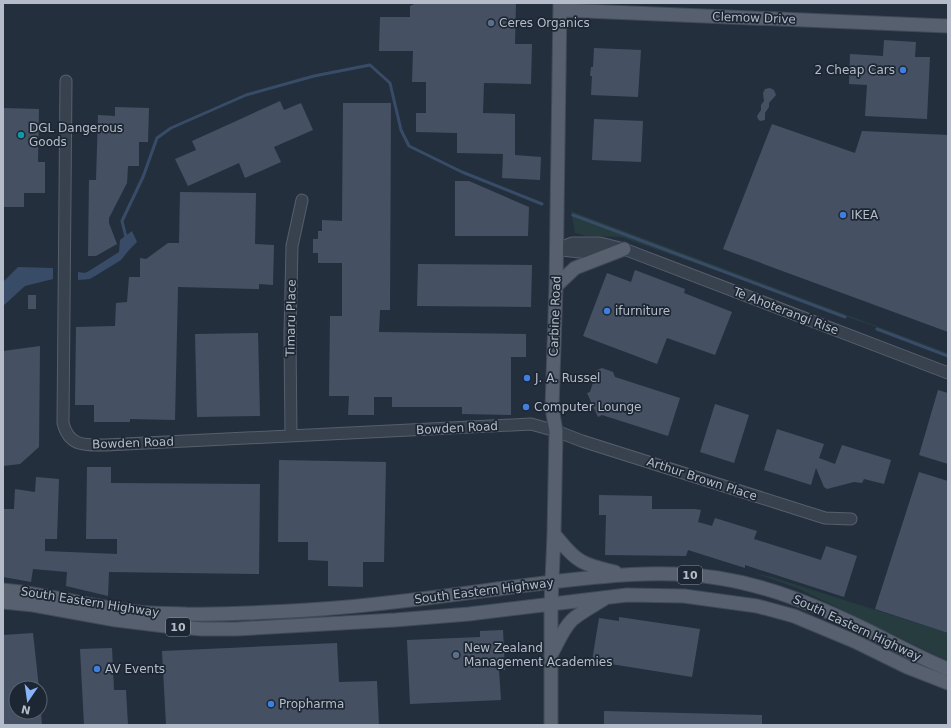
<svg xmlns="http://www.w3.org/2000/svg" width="951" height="728" viewBox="0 0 951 728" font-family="'DejaVu Sans',sans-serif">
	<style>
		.green { fill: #263c3f }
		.water { fill: #394c67 }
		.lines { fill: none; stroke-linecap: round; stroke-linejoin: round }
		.stream { stroke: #394c67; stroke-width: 3 }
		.building { fill: #455162 }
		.minor-casing { stroke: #565f6c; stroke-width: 13 }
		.major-casing { stroke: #414a57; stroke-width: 15 }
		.minor { stroke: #38414e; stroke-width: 11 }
		.major { stroke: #56606e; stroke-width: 13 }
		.service-dot { fill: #5c6f8a; stroke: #1d2633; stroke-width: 1.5 }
		.shop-dot { fill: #3f7fe0; stroke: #1d2633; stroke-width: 1.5 }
		.culture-dot { fill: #0f9aa8; stroke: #1d2633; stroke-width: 1.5 }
		.labels { text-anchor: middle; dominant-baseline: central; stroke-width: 3.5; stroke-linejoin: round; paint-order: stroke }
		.shield { fill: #1d2633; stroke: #878f9c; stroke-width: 1 }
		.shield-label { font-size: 11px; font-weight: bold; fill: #b4bcc9 }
		.street-label { font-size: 12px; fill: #b4bcc9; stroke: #1d2633 }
		.poi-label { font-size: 12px; fill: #b4bcc9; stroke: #1d2633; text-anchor: start }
	</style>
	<rect width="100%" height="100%" fill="#242f3e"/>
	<path class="green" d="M571 211 948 353V354L876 327 621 237 586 236 575 233Z
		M754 573 772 577 948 633V661L797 588Z"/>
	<path class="water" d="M132 231 137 242 129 250 121 260 90 279 78 280V272L85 273 89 271 119 252 120 240Z
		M18 267 53 268V279L25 286 3 306V282Z"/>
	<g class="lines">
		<path class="stream" d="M573 215 845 317
			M126 237 122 221 143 177 157 138 171 128 246 95 314 76 370 65 390 83 401 130 409 146 462 172 542 204
			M877 329 948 356"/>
	</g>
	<path class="building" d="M416 3H516L515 44H532L531 84 484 83 483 113 515 114V155L541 157 540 180 502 178 503 154 457 153V133L416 132V113H426V82H412L413 51H379L380 17H410V6Z
		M884 40 916 42 915 57H930L927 119 865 116 867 85 849 84 850 54 883 56Z
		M594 48 641 50 638 97 591 95 592 76H590L591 67H593Z
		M770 88 774 90 776 95 769 103V107L765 113V120L760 121 758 119 757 116 761 110V105L764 101 763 93 765 89Z
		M280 101 284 110 301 103 313 130 274 147 281 162 245 178 239 163 188 186 175 159 196 150 192 141Z
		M343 103H391L390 310H380L379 332 526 334V357H511V415L462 414V407H392V397H374V415H348L349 396H329L330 316H342V263H318V253H313V239H318V231H322V220L342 221Z
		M115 107 149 108 148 142H139V166H128L127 183 109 218V223L117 244 96 256H88L89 180H96L98 115 115 116Z
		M3 108 39 109 38 162H45V193H24V207H3Z
		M594 119 643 121 641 162 592 160Z
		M772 124 855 153 862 131 948 135V332L723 249Z
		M455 181H469L529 207 528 236H455Z
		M180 192 256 193 255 244 274 245 273 285 259 284V289L178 287 175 420 130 419V422H94V405H75L76 327 115 326 116 303 127 302 129 277H140V258L146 259 168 243H179Z
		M418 264 532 265 531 307 417 306Z
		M635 270 685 289 684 293 732 312 715 355 667 338 657 364 583 336 607 273 631 282Z
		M28 295H36V309H28Z
		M258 333 260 416 197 417 195 334Z
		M40 346 39 447 20 464 3 466V351Z
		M602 368 613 372 615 377 680 398 668 436 602 415 598 417 587 393 590 392 597 370Z
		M938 390 948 393V464L919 455Z
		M715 404 749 415 734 463 700 452Z
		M777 429 824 444 819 458 835 464 842 445 891 460 884 484 864 479 862 483 854 482 827 489 824 487 816 468 811 485 764 470Z
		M279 460 386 462 384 562H363V587L328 586V561L308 560V542H278Z
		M87 467H111V483L260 484 259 574 109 572 108 596 66 586 67 572 33 569 31 582 3 577V509H14L15 489 35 492 36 477 59 479 57 539H45V551L117 554V539H86Z
		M919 472 948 481V633L875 609Z
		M599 495 652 496V509H695L701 510 698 522 712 526 715 518 757 531 754 539 821 560 826 546 857 556 844 597 745 565V568L688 550 686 556 605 555 606 515H599Z
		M619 617 700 629 692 677 592 661 599 618 619 621Z
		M503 630 505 670H499L501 700 410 704 407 640 480 637V631Z
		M33 633 39 688H16V712H41L42 725H3V635Z
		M337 643 339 682 377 681 379 725H166L162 651Z
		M112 648 114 690H126L128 725H84L80 649Z
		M604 711 762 715V725H604Z"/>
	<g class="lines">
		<defs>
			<path id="minor" d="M66 81 63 423C69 447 85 445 106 445L531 424 556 431 582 441 825 518 851 519
				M557 249 572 243H600L624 249 948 373
				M557 249C574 252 592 254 610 251
				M291 436 290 335 292 246 302 200"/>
			<path id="major" d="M561 10 948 26
				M556 286 575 268 624 249
				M554 534C562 543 570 555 581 561 591 567 604 569 615 572
				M3 590C48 594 92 607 137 612 153 614 170 613 186 614 231 615 277 612 322 609 396 604 470 592 544 583 602 576 660 569 718 578 769 586 815 605 861 627 890 641 918 657 948 669
				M3 602 33 605 116 620 165 626 202 629H236L395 620 469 614 627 595 684 596 757 606 794 616 854 641 907 667 948 683
				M552 653C558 642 563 629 572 620 581 612 593 606 604 599
				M551 725V604L554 534 556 431 552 408 556 286 560 3"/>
		</defs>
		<use href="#minor" class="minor-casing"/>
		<use href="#major" class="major-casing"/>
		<use href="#minor" class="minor"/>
		<use href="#major" class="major"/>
	</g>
	<g class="service-dot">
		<circle cx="491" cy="23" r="4"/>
		<circle cx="456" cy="655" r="4"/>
	</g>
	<g class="shop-dot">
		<circle cx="903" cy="70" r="4"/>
		<circle cx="843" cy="215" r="4"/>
		<circle cx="607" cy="311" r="4"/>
		<circle cx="527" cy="378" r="4"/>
		<circle cx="526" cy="407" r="4"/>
		<circle cx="97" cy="669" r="4"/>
		<circle cx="271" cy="704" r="4"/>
	</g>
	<circle class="culture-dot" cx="21" cy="135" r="4"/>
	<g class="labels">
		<g class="shield">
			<rect x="678" y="566" width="24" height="18" rx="3"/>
			<rect x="166" y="618" width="24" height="18" rx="3"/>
		</g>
		<g class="shield-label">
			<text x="690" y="575">10</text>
			<text x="178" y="627">10</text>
		</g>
		<g class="street-label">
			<text transform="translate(754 18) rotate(2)">Clemow Drive</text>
			<text transform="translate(786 311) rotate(21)">Te Ahoterangi Rise</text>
			<text transform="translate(555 316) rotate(-88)">Carbine Road</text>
			<text transform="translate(291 318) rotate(-89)">Timaru Place</text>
			<text transform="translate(457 428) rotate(-3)">Bowden Road</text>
			<text transform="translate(133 443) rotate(-2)">Bowden Road</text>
			<text transform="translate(702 479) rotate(18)">Arthur Brown Place</text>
			<text transform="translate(484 591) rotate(-7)">South Eastern Highway</text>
			<text transform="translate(90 602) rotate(9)">South Eastern Highway</text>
			<text transform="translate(857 628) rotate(25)">South Eastern Highway</text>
		</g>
		<g class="poi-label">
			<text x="499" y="23">Ceres Organics</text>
			<text x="895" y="70" text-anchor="end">2 Cheap Cars</text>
			<text x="29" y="128">DGL Dangerous<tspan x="29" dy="14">Goods</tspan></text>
			<text x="851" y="215">IKEA</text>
			<text x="615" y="311">ifurniture</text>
			<text x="535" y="378">J. A. Russel</text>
			<text x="534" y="407">Computer Lounge</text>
			<text x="464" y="648">New Zealand<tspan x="464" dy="14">Management Academies</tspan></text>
			<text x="105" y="669">AV Events</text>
			<text x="279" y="704">Propharma</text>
		</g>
	</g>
	<rect width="951" height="728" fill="none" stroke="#b4bcc9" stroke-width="8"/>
	<g transform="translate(28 700) rotate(193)"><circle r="19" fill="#1d2633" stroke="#59626f"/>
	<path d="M0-3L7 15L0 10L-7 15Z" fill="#8ab4f8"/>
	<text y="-6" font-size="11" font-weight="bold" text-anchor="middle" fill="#b4bcc9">N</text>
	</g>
</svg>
